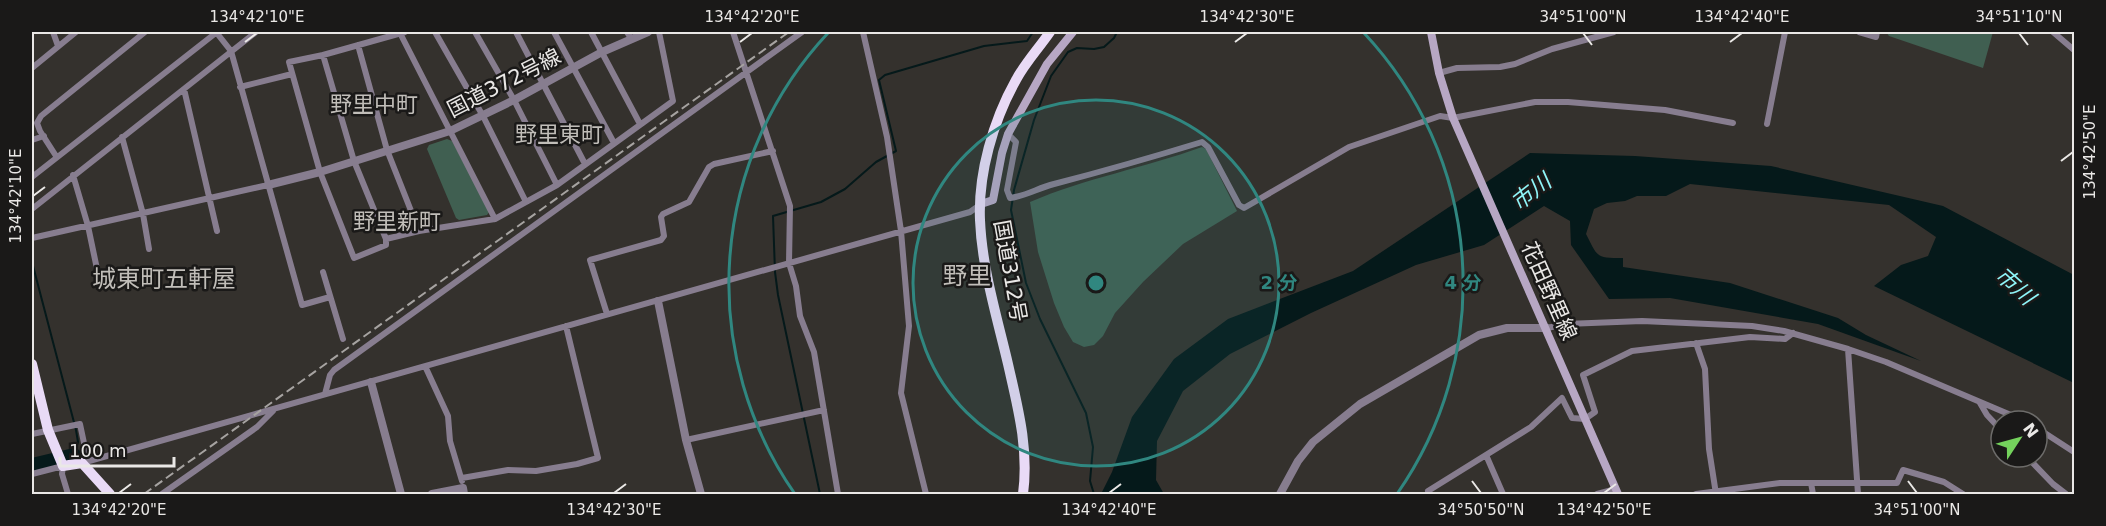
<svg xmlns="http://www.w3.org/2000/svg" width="2106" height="526" viewBox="0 0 2106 526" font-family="'DejaVu Sans','Noto Sans JP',sans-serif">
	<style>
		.green { fill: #405f51 }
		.water { fill: #05191a }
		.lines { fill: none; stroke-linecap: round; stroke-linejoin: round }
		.stream { stroke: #05191a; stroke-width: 2 }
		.river { stroke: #05191a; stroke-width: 14 }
		.minor { stroke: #877d8f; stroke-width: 6 }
		.tertiary { stroke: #877d8f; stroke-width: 8 }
		.secondary { stroke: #b7a7c4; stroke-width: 8 }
		.trunk { stroke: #e9daf6; stroke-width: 10 }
		.rail { stroke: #a6a3a1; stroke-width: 2; stroke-dasharray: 9 4.5; stroke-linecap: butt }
		.ticks { fill: none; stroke: #eae8e6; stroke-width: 2 }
		.ring { fill: none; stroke: #308780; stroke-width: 3 }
		.labels { text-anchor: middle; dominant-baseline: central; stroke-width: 5; stroke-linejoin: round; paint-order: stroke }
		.street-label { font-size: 21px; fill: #eae8e6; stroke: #1a1918 }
		.neighbourhood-label { font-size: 22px; fill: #c1beb9; stroke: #1a1918 }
		.water-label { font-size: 22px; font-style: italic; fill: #8ff5f8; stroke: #1a1918 }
		.quarter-label { font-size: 24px; fill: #c1beb9; stroke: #1a1918 }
		.centre { fill: #308780; stroke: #1a1918; stroke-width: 3 }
		.ring-label { font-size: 18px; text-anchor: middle; font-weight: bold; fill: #308780; stroke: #1a1918; stroke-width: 5; stroke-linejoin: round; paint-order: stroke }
		.neatline { fill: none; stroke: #eae8e6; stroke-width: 2 }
		.ticks-label { font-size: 15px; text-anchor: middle; fill: #eae8e6 }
	</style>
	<rect width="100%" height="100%" fill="#34312d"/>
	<path class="green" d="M1886 32H1993L1983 68 1889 36Z
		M447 139 452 141 490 211 487 215 459 220 456 218 427 149 429 145Z
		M1202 147 1206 149 1237 211 1183 244 1143 282 1115 313 1103 336 1094 345 1084 347 1073 342 1064 327 1054 303 1038 252 1030 202C1086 178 1144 168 1202 147Z"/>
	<path class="water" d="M1530 153 1635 156 1771 166 1943 206 2074 275V383L1874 286 1901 265 1928 256 1936 237 1889 205 1690 184 1666 196H1637L1625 201 1607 203 1594 209 1586 234C1598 257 1595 258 1623 258V267L1730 283 1838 318 1866 335 1921 361 1818 324 1670 298 1609 299 1571 245 1570 221 1544 206 1484 245 1416 265 1311 313 1230 354 1183 391 1157 441 1156 480 1164 494H1101L1112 472 1132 417 1174 359 1228 319 1353 271Z"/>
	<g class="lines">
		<path class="stream" d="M32 262 76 430 78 442 74 455
			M820 494 778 295 775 272 773 216 821 202 845 189 876 162 896 151 879 80 885 75 984 46 1027 41 1033 32
			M1094 494 1090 481 1093 447 1086 413 1040 319 1026 283 1011 210 1014 190 1034 120 1051 76 1068 52 1077 48 1094 49 1104 47 1114 38 1117 32"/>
		<path class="river" d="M32 465 74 455"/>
		<path class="minor" d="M53 32 58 46
			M216 32 231 51 302 305 330 297
			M405 32 323 55 289 62 320 172 354 258 386 245V239L419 231 495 219 557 185 673 101 659 32
			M435 32 483 116 526 202
			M475 32 514 100 557 185
			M516 32 585 164
			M554 32 614 143
			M591 32 640 124
			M627 32 631 38
			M733 32 790 206 789 263 796 286 800 316 814 352 838 494
			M863 32 887 137 901 231 909 326 901 393 926 494
			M1859 32 1876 37 1877 32
			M2053 32 2074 50
			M400 33 495 219
			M358 45 387 150 419 231
			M323 55 354 161 386 239
			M32 68 76 32
			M1439 73 1457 68 1500 67 1515 64 1552 49 1614 32
			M240 87 292 74
			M184 89 217 231
			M1767 124 1785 32
			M1008 134 1016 142 1007 190 1010 198C1026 196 1038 188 1054 184 1104 171 1153 157 1202 142L1208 147 1239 205 1244 208 1349 147 1440 116 1453 118 1535 102H1568L1665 110 1733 123
			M122 137 143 214 149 249
			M32 140 44 136
			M56 156 40 131 37 123 41 116 145 32
			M73 175 88 226 97 269
			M32 177 217 32
			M32 209 256 32
			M32 238 268 185
			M323 272 343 339
			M607 314 590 260 661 240 664 236 661 217 663 214 689 202 709 167 714 164 773 151
			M1547 328 1566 324 1642 321 1752 326 1784 331 1848 349 1886 362 2025 421
			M1696 343 1705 369 1709 449 1716 494
			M1848 349 1858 494
			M425 366 448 416 450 441 462 481
			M325 394 330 375 334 370 802 32
			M1980 403 1987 415 2001 430
			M2037 428 2074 452
			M32 434 80 424 88 462
			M686 440 824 410
			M1486 455 1503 494
			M2027 457 2053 484 2066 494
			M82 463 970 212 980 205
			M32 474 63 466 62 474 68 494
			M462 478 508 470 536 471 577 464 598 458 566 326
			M1811 483 1813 494
			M162 494 257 427 273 411
			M1430 494 1428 491 1531 427 1562 398 1572 418 1585 419 1595 412 1583 375 1632 351 1750 337 1785 339 1793 333
			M1597 494 1616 489
			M1696 494 1780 483H1897L1903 470 1944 482 1963 494"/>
		<path class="tertiary" d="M268 185 320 172 450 131 514 100 602 52 648 32
			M658 301 686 440 701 494
			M371 382 401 494
			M432 494 463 488 464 494
			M1280 494 1298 461 1313 442 1360 404 1479 335 1507 328H1547"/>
		<path class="secondary" d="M1431 32 1439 73 1453 118 1618 494
			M981 204 993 200 1002 153 1008 134 1047 64 1073 32"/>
		<path class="trunk" d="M32 364 48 430 63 466 82 463 110 494
			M1023 494C1029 449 1018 408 1008 364 997 317 982 269 980 220 978 174 993 121 1016 80 1025 63 1039 48 1050 32"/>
		<path class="rail" d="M144 494 789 32"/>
	</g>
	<path class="ticks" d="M1583 33 1592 45M2019 33 2028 45M245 42 257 33M740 42 752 33M1235 42 1247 33M1730 42 1742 33M2061 161 2073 152M33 196 45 187M1472 481 1481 493M1908 481 1917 493M119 493 131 484M614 493 626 484M1109 493 1121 484M1604 493 1616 484"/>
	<circle cx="1096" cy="283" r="183" fill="#308780" fill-opacity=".12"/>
	<g class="ring">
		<circle cx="1096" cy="283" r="183"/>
		<path d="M795 494A367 367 0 0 1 828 33M1364 33A367 367 0 0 1 1397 494"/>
	</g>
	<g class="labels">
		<g class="street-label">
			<text transform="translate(504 83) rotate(-27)">国道372号線</text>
			<text transform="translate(1010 271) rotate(80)">国道312号</text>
			<text transform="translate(1549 291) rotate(66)">花田野里線</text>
		</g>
		<g class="neighbourhood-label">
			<text x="374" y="104">野里中町</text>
			<text x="559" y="134">野里東町</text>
			<text x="397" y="221">野里新町</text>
		</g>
		<g class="water-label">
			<text transform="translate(1531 192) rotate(-38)">市川</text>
			<text transform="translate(2015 286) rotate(42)">市川</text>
		</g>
		<g class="quarter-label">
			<text x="967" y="276">野里</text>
			<text x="164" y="279">城東町五軒屋</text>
		</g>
	</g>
	<circle cx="1096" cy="283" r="9" class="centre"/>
	<g class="ring-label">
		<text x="1279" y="289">2 分</text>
		<text x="1463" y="289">4 分</text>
	</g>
	<rect width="2106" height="526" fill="none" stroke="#1a1918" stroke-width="66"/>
	<g transform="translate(2019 439) rotate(54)"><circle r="28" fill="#1a1918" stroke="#6d6c6a" stroke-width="1.5"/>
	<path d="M0-4.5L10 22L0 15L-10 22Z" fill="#74d25c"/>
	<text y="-9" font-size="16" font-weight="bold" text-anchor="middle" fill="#eae8e6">N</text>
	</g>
	<path d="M60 457v9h114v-9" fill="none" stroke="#eae8e6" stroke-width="3"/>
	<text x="69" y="457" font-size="18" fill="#eae8e6" stroke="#1a1918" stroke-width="4.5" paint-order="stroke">100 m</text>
	<rect x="33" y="33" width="2040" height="460" class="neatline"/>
	<g class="ticks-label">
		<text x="257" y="22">134°42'10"E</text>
		<text x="752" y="22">134°42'20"E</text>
		<text x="1247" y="22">134°42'30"E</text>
		<text x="1583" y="22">34°51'00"N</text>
		<text x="1742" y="22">134°42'40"E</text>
		<text x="2019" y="22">34°51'10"N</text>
		<text transform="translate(2090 152) rotate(-90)" y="5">134°42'50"E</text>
		<text transform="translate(16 196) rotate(-90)" y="5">134°42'10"E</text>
		<text x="119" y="515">134°42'20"E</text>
		<text x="614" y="515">134°42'30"E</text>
		<text x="1109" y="515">134°42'40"E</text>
		<text x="1481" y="515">34°50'50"N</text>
		<text x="1604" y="515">134°42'50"E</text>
		<text x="1917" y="515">34°51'00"N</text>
	</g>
</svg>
